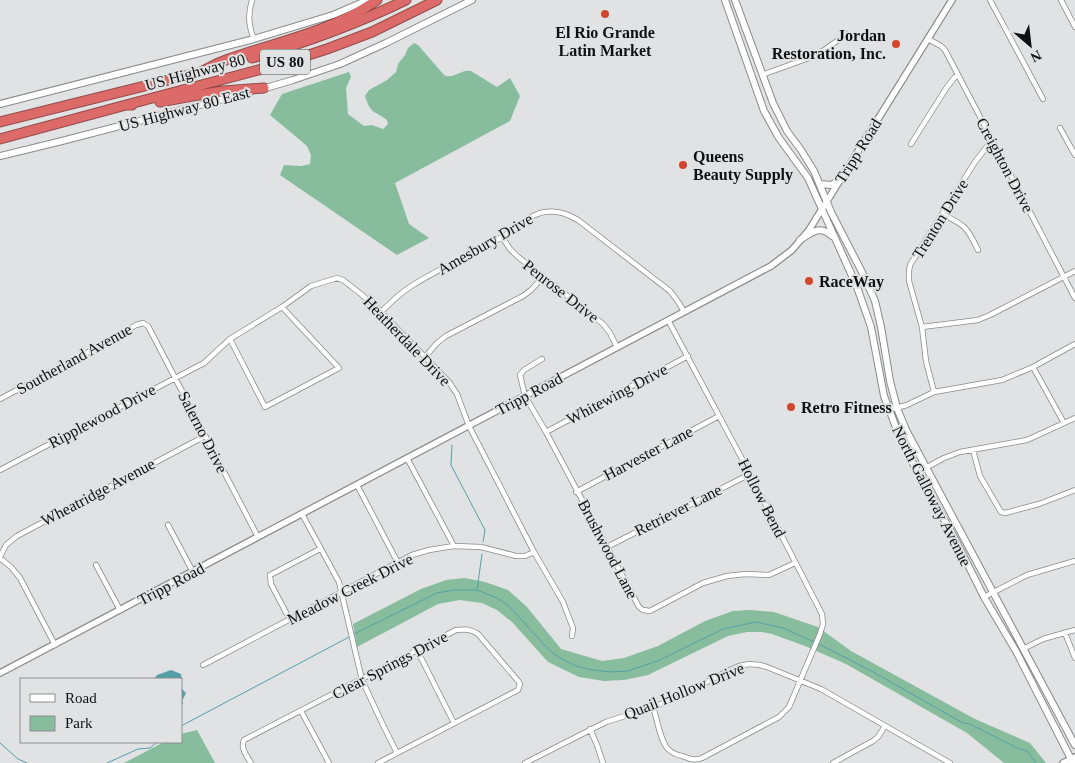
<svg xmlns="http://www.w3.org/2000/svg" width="1075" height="763" viewBox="0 0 1075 763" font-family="Georgia,serif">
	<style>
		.green { fill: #87bd9c }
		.water { fill: #55a0a8 }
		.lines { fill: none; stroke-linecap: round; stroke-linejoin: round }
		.stream { stroke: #55a0a8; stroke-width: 1 }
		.minor-casing { stroke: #898a8c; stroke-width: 6 }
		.tertiary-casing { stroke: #898a8c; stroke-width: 8 }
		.secondary-casing { stroke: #898a8c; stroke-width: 8 }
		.motorway-casing { stroke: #944a4a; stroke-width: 11 }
		.minor { stroke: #fff; stroke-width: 4.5 }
		.tertiary { stroke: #fff; stroke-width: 5.5 }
		.secondary { stroke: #fff; stroke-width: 6 }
		.motorway { stroke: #db6a69; stroke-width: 9 }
		.poi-dot { fill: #d24630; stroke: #e0e2e4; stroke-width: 2 }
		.labels { text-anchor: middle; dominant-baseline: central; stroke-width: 4; stroke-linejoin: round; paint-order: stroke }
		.shield { fill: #e0e2e4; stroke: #4e4f50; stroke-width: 1 }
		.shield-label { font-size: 15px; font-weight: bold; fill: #0f1011 }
		.poi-label { font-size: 16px; font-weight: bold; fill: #0f1011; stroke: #e0e2e4; text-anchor: start }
		.street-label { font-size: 16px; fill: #0f1011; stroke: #e0e2e4 }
	</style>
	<rect width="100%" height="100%" fill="#e0e2e4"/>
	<path class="green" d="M414 43 418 45 444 75C453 80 461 69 471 71L497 87 510 78 520 96 510 121 395 183 409 224 429 238 397 255 280 175 284 165 301 166 310 164 311 155 307 146 270 115 282 94 349 72 351 77 346 88 348 114 364 126 372 125 383 129 388 124 387 120C374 110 371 115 365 96L369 90 387 80 396 72 398 64 405 55 408 48Z
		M465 578 485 582 508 590 527 607 561 649 602 661 624 658 658 646 705 621 733 611 750 610 774 612 818 627 851 651 975 719 1030 743 1046 763H1004L967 733 846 664 805 646 772 634 762 632H747L728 636 648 675 624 680 604 681 579 677 548 662 512 622 497 610 482 603 460 600 438 604 357 647 353 624 421 589 446 580Z
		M197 730 215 763H124L164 742H181V734Z"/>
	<path class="water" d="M171 670 181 674 182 681V689L186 693 182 701 183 703 181 705V679H154L157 675Z"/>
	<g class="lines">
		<path class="stream" d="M452 445 451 465 485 530 483 542
			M477 590 482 554
			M354 634 437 593 454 590H477L497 598 509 606 549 650 560 658 576 666 592 670 611 672 628 671 660 660 723 629 756 622 783 628 821 645 875 673 963 723 970 724 1017 748 1027 751 1036 763
			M181 726 351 636
			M0 743 18 759 27 763
			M107 763 138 749 150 748 157 742"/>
		<defs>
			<path id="minor" d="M252 0C248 14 248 25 254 39
				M990 0 1043 99
				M1061 0 1075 27
				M928 39 941 46 945 50 1075 298
				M762 75 817 55 847 34
				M1060 128 1075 155
				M911 144 947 87 955 77 958 75
				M942 214C964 225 967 226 978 250
				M502 237 510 249 517 256 603 324 610 333 617 347
				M381 312C391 302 401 292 413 285 442 267 473 254 502 237 516 229 529 214 545 212 558 210 567 214 578 220L670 291 679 303 684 312
				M922 327 978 320 990 315 1075 271
				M230 339 265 407 339 368 282 307
				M425 357 437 343 446 336 523 296 531 290 543 277
				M542 359 524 370 520 375 525 396 546 432 639 607 643 610 650 611 703 583 727 576 745 574 769 575 795 563
				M1033 367 1064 423
				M934 392 926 361 922 327 909 281V271L910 265 975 162 992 140
				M0 399 109 341 136 325 143 323 148 326 258 537
				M888 410 907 405 934 392 1002 380 1033 367 1075 344
				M546 432 688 356
				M973 450 980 476 1001 512 1005 513 1039 504 1075 490
				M407 458 454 546
				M0 470 204 363 230 339 282 307 311 286 337 278 343 280 361 294 381 312 425 357 449 382 457 394 469 426 534 552 563 602 573 628 572 636
				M918 472 944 458 960 452 1027 440 1075 418
				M357 485 398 563
				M576 492 719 416
				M302 514 339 582 362 680 383 725 397 753
				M168 525 193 572
				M607 547 750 474
				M0 557 6 545 17 536 205 436
				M0 558 11 567 20 578 55 645
				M96 565 120 610
				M984 597 1027 575 1075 561
				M290 620 271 584 270 575 320 549
				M1065 633 1075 658
				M1023 649 1043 639 1075 630
				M417 650 454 723
				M203 665 412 555 429 550 454 546 481 547 516 556H525L534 552
				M653 707C657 718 660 741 668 749 672 753 677 755 682 756 690 759 694 761 702 758L779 717 789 707 820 634 823 624 822 614 750 474 668 320
				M301 711 329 763
				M590 729 597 745 603 763
				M251 763C247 756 240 748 244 740L456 630C465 629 471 629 478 634L519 682 520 684 518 690 378 763
				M525 763 606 722 653 707 676 698 730 670 739 666 749 664 760 665 767 667 821 689 950 763
				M833 763 873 741 878 737 885 726"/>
			<path id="tertiary" d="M0 673 771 266 792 250 809 230 952 0
				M1063 763 1075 757"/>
			<path id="secondary" d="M725 0 764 111 779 138 808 178 857 287 871 327 884 396 897 430 908 454 957 543 984 597 1017 653 1073 763
				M735 0 773 103 787 131 801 150 814 171 831 212 864 276 875 301 881 327 890 381 897 408 906 430 1075 745
				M262 89 293 80 340 64 386 43 472 0
				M0 104 254 39 333 15 368 0
				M0 156 62 141 250 92
				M820 184 831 185 840 180
				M800 240C811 233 820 224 832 236"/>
			<path id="motorway" d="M252 58C305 43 356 24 406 0
				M160 102 192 96 223 91 264 88
				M126 105 281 64 327 49 372 32 437 0
				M0 122 201 72C209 68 217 63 226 60 278 41 330 33 377 0
				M0 139 126 105H132"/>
		</defs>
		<use href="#minor" class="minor-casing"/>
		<use href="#tertiary" class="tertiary-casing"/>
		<use href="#secondary" class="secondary-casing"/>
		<use href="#motorway" class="motorway-casing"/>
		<use href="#minor" class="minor"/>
		<use href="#tertiary" class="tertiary"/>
		<use href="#secondary" class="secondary"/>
		<use href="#motorway" class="motorway"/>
	</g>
	<g class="poi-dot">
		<circle cx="605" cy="14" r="5"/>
		<circle cx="896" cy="44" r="5"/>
		<circle cx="683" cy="165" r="5"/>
		<circle cx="809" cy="281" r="5"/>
		<circle cx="791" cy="407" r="5"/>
	</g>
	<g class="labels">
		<rect class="shield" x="260" y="49.5" width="50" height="25" rx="4"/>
		<g class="shield-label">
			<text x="285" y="62">US 80</text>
		</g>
		<g class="poi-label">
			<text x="605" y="32" text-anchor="middle">El Rio Grande<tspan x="605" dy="18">Latin Market</tspan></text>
			<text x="886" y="35" text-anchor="end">Jordan<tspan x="886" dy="18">Restoration, Inc.</tspan></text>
			<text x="693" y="156">Queens<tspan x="693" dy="18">Beauty Supply</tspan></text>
			<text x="819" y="281">RaceWay</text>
			<text x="801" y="407">Retro Fitness</text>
		</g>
		<g class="street-label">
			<text transform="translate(195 72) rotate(-15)">US Highway 80</text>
			<text transform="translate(184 109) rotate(-15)">US Highway 80 East</text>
			<text transform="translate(858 151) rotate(-58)">Tripp Road</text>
			<text transform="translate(1005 165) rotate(62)">Creighton Drive</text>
			<text transform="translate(940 219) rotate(-58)">Trenton Drive</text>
			<text transform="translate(485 244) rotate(-30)">Amesbury Drive</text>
			<text transform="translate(561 291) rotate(38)">Penrose Drive</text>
			<text transform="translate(407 341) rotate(46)">Heatherdale Drive</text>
			<text transform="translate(74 359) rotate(-29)">Southerland Avenue</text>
			<text transform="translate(529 394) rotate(-28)">Tripp Road</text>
			<text transform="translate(617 394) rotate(-28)">Whitewing Drive</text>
			<text transform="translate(102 416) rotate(-28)">Ripplewood Drive</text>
			<text transform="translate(203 432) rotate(63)">Salerno Drive</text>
			<text transform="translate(648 453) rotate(-28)">Harvester Lane</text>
			<text transform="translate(98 492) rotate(-28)">Wheatridge Avenue</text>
			<text transform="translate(932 496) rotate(63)">North Galloway Avenue</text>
			<text transform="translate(762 498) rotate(63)">Hollow Bend</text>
			<text transform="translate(678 510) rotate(-27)">Retriever Lane</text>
			<text transform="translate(608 549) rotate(62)">Brushwood Lane</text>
			<text transform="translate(171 584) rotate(-28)">Tripp Road</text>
			<text transform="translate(350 589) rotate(-27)">Meadow Creek Drive</text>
			<text transform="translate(390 665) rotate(-28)">Clear Springs Drive</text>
			<text transform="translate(684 691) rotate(-22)">Quail Hollow Drive</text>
		</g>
	</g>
	<rect x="20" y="678" width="162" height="65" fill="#e0e2e4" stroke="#8c8e90"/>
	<rect x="30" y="694" width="25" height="8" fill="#ffffff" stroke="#8c8e90"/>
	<text x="65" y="703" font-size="15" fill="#0f1011">Road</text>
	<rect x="30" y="716" width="25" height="15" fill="#87bd9c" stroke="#8c8e90"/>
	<text x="65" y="728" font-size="15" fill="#0f1011">Park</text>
	<g transform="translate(1030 45) rotate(152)" stroke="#e0e2e4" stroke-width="4" paint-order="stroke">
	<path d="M0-4L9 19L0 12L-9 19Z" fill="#0f1011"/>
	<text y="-8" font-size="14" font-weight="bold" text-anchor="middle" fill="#0f1011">N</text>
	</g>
</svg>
